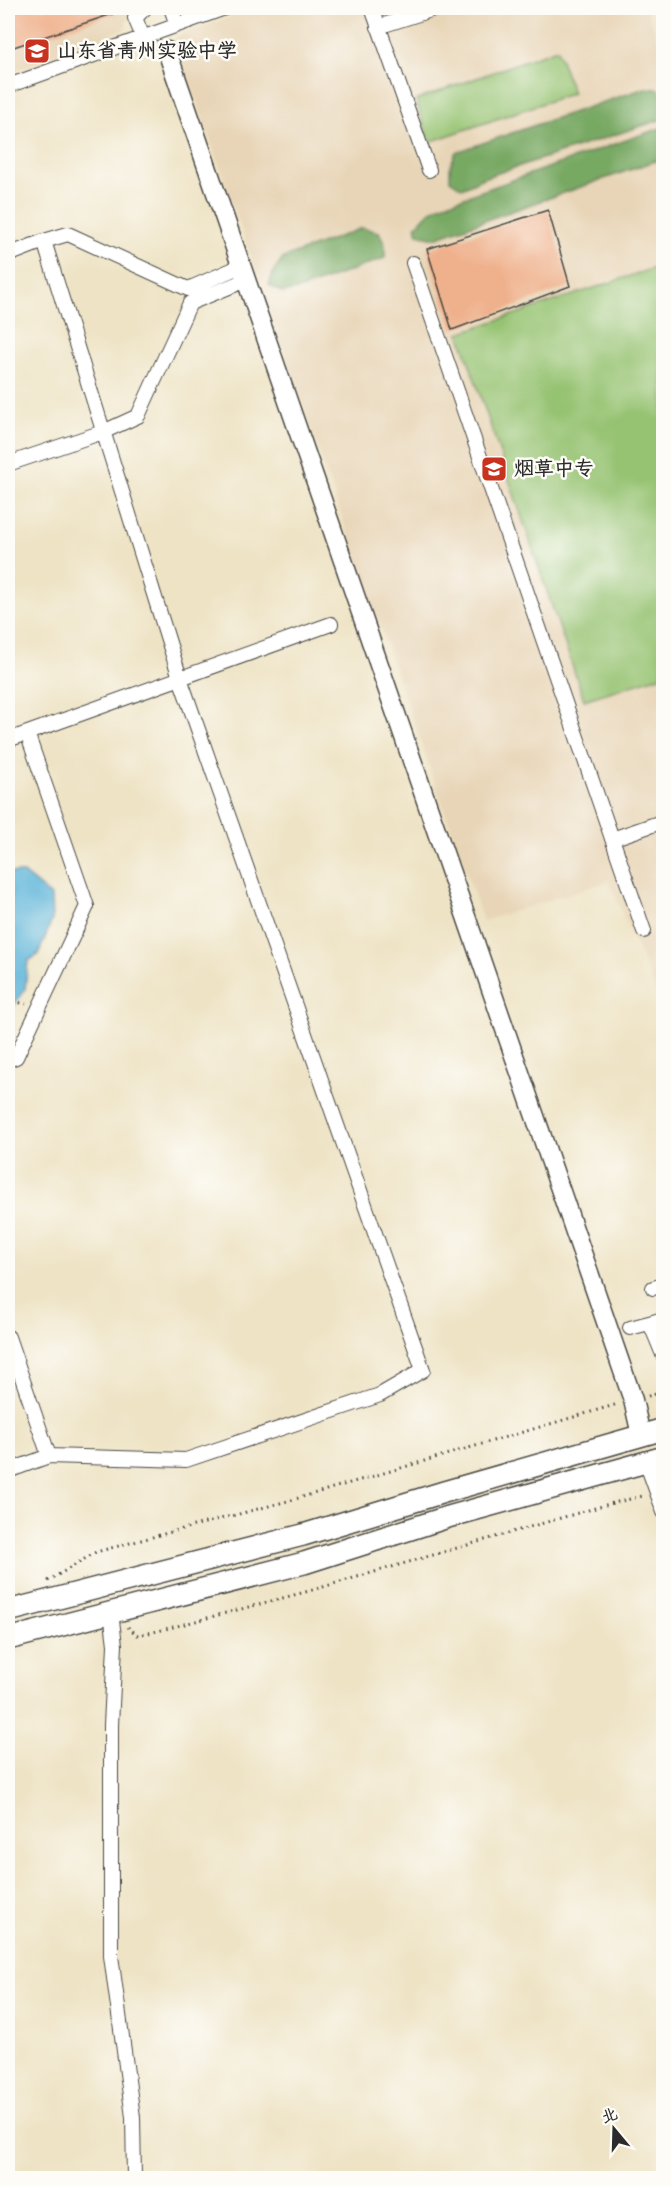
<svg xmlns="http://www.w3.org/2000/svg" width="671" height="2186" viewBox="0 0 671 2186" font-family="'Balsamiq Sans','LXGW WenKai TC',sans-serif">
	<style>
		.built { fill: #e8d5b7 }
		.green { fill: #96c372; stroke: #60774e; stroke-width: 1.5 }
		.forest { fill: #78a964; stroke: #526a48; stroke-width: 1.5 }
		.water { fill: #5cb4d9; stroke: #447082; stroke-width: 1.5 }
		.building { fill: #efb18c }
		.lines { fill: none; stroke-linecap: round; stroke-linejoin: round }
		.street-casing { stroke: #484742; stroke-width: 16 }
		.secondary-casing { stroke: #484742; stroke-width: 21 }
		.primary-casing { stroke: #484742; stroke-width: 24 }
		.path { stroke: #484742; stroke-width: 3; stroke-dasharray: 1.5 4.5; stroke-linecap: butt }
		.street { stroke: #fff; stroke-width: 14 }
		.secondary { stroke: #fff; stroke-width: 18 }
		.primary { stroke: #fff; stroke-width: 21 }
		.labels { text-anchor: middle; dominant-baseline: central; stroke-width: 5; stroke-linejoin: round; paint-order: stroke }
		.poi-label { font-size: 20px; font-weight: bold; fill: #2b2b2b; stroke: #fdfcf7; text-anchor: start }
	</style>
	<rect width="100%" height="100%" fill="#fdfcf7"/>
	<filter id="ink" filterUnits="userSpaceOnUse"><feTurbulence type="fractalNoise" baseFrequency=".0167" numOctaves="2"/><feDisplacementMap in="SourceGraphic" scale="12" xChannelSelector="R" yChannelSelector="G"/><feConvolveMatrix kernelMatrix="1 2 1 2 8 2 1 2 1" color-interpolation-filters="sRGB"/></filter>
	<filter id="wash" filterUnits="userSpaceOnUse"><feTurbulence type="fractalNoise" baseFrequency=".008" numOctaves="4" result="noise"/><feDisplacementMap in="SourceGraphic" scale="24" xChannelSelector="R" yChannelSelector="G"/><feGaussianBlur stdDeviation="1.35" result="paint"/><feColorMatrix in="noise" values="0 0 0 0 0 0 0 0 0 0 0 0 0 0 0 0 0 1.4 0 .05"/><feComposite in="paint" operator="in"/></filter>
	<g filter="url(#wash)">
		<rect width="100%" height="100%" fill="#eee3c5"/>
		<path class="built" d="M8 8H131L125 29 8 73Z
			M257 8H646L664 57 663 1004H661L609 881 483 921 175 39 183 33Z"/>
		<path class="green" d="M557 49 573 93 429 142 416 100Z
			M663 265V675L584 700 459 333Z"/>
		<path class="forest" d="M645 88 659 89 663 101V119L483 178 462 188 450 180V166L456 152Z
			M663 127V156L658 160 435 238 418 234 416 226 427 214 439 206Z
			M362 228 379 232 385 245V258L301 289 283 293 269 285 274 270 284 258Z"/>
		<path class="water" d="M8 873H23L51 896 52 920 38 955 28 961 25 989 13 1007 8 1023Z"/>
		<g id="blocks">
			<path class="building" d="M16 8H113L115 13 8 49V10Z
				M548 210 570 286 452 330 427 249Z"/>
		</g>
	</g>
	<g filter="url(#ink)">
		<use href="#blocks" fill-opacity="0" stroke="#484742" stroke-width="1.5"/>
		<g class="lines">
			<defs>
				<path id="street" d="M171 8 177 25
					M372 8 429 170
					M378 27 437 8
					M143 37 135 18 145 8
					M8 86 225 8
					M44 241 68 234 188 289 241 266
					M8 255 44 241 180 678 423 1370 380 1395 186 1460 49 1456 8 1471
					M413 263 644 931
					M8 464 103 432 138 416 190 303 246 280
					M8 740 331 624
					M612 839 664 821
					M8 1060 16 1057 87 906 27 733
					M653 1288 664 1285
					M650 1323 664 1357
					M630 1328 664 1319
					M8 1337 49 1456
					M646 1462 664 1512
					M111 1612 115 1645 111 1725V1956L133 2117 134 2178"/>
				<path id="secondary" d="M167 51 633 1400 641 1435"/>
				<path id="primary" d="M8 1611 303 1535 444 1492 664 1429
					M8 1639 304 1563 448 1517 664 1457"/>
			</defs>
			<use href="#street" class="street-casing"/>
			<use href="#secondary" class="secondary-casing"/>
			<use href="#primary" class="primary-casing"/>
			<path class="path" d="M659 8 664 19
				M8 1000 26 1004
				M648 1396 664 1392
				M48 1581 96 1552 299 1498 618 1404
				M128 1627 137 1635 158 1631 309 1591 609 1504 643 1496"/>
			<use href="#street" class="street"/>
			<use href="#secondary" class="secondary"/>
			<use href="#primary" class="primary"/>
		</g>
	</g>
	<defs>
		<symbol id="school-square" viewBox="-11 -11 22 22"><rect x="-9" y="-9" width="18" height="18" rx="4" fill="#c8321e" stroke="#fdfcf7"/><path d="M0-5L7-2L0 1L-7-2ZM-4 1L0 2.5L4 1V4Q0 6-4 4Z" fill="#fff"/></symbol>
	</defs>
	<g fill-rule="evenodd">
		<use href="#school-square" x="22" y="36" width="30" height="30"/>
		<use href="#school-square" x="479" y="454" width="30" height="30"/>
	</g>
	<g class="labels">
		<g class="poi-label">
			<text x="57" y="51">山东省青州实验中学</text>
			<text x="514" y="469">烟草中专</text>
		</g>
	</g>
	<rect width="671" height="2186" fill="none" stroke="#fdfcf7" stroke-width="30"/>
	<g transform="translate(614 2129) rotate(341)" stroke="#fdfcf7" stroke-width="4.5" paint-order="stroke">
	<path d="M0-4.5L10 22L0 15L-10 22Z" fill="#2b2b2b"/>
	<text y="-9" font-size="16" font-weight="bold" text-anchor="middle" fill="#2b2b2b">北</text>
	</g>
</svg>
